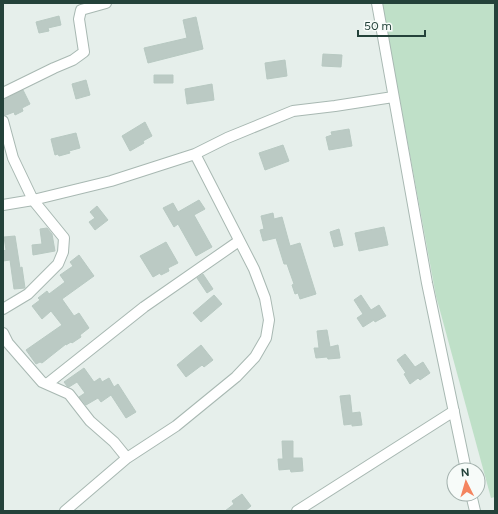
<svg xmlns="http://www.w3.org/2000/svg" width="498" height="514" viewBox="0 0 498 514" font-family="Figtree,sans-serif">
	<style>
		.green { fill: #bfe0c8 }
		.building { fill: #bbcac4; stroke: #b8c9c2 }
		.lines { fill: none; stroke-linecap: round; stroke-linejoin: round }
		.street-casing { stroke: #a8b8b2; stroke-width: 12 }
		.street { stroke: #fff; stroke-width: 10 }
	</style>
	<rect width="100%" height="100%" fill="#e6efeb"/>
	<path class="green" d="M382 3H495V497L491 498 436 296Z"/>
	<path class="building" d="M59 16 61 25 48 28 49 31 39 33 36 22Z
		M196 17 203 49 148 63 144 48 187 38 183 20Z
		M323 54 342 55 341 67 322 66Z
		M285 60 287 76 267 79 265 63Z
		M154 75H173V83H154Z
		M86 80 90 95 76 99 72 84Z
		M212 84 214 100 187 104 185 89Z
		M23 90 30 104 22 108 23 111 15 115 14 112 6 115H3V99Z
		M145 122 152 136 143 141 144 143 130 151 122 136Z
		M349 129 352 146 329 150 326 137 332 135 331 132Z
		M76 133 80 148 69 151 70 153 59 156 58 154 55 155 51 139Z
		M283 145 289 161 265 170 259 153Z
		M199 200 205 209 194 215 212 247 196 256 178 224 174 227 163 208 173 203 178 212Z
		M97 206 108 220 95 230 89 222 95 218 90 212Z
		M273 213 274 219 282 217 290 246 300 243 316 294 300 299 298 293 295 294 292 285 294 284 289 270 287 264H284L276 238 263 241 260 230 264 229 261 216Z
		M384 227 388 245 359 251 355 233Z
		M47 228 52 234 55 251 33 255 32 245 42 244 40 229Z
		M339 229 343 245 334 247 330 232Z
		M15 236 20 268 22 267 25 288 14 289 10 260 3 261V251L6 250 4 237Z
		M166 242 178 263 168 268 169 271 161 275 160 273 153 277 140 256Z
		M79 255 94 276 62 299 74 316 79 313 89 328 80 335 81 337 72 343 71 342 66 345V344L42 363 40 362 36 364 26 350 62 325 51 311 42 319 32 306 40 300 38 298 47 291 49 294 65 282 60 275 73 266 70 262Z
		M203 274 213 289 207 293 197 278Z
		M214 295 222 304 201 322 193 313Z
		M361 295 371 310 379 305 386 316 375 322 374 320 363 327 357 318 363 314 354 300Z
		M327 330 330 347 338 345 340 358 328 359 327 357 316 358 314 348H319L317 331Z
		M201 345 213 360 204 367 202 365 186 377 177 365Z
		M405 354 415 367 423 362 430 373 420 380 418 378 410 384 404 374 406 373 397 360Z
		M84 368 94 382 100 378 102 382 109 378 114 387 118 384 136 412 126 418 111 395 101 402 98 398 86 405 79 397 85 393 77 382 69 387 67 386 64 382Z
		M350 395 352 413 360 412 362 425 352 426V424L344 425 340 396Z
		M282 441H293V458H302L303 471 291 472 290 469 279 470 278 459H283Z
		M242 494 251 506 245 511H225L234 504 232 501Z"/>
	<g class="lines">
		<defs>
			<path id="street" d="M377 3 427 283 466 470
				M3 93 54 68 73 60 84 52 79 19 81 10 106 3
				M3 121 13 158 33 200 64 238 63 252 58 264 28 294 3 309
				M3 205 33 200 111 181 195 154 227 138 293 111 335 106 393 97
				M3 333 8 343 42 382 69 394 90 421 114 442 127 458
				M47 384 144 307 239 241
				M471 494 475 511
				M65 511 127 458 176 426 236 377 255 357 266 338 269 320 265 298 254 269 195 154
				M297 511 454 411"/>
		</defs>
		<use href="#street" class="street-casing"/>
		<use href="#street" class="street"/>
	</g>
	<rect width="498" height="514" fill="none" stroke="#24423a" stroke-width="8"/>
	<g transform="translate(466 482) rotate(355)"><circle r="19" fill="#f7fbf9" stroke="#a3b1ad"/>
	<path d="M0-3L7 15L0 10L-7 15Z" fill="#f4845f"/>
	<text y="-6" font-size="11" font-weight="bold" text-anchor="middle" fill="#24423a">N</text>
	</g>
	<path d="M358 30v6h67v-6" fill="none" stroke="#24423a" stroke-width="2"/>
	<text x="364" y="30" font-size="12" fill="#24423a" stroke="#f7fbf9" stroke-width="3" paint-order="stroke">50 m</text>
</svg>
